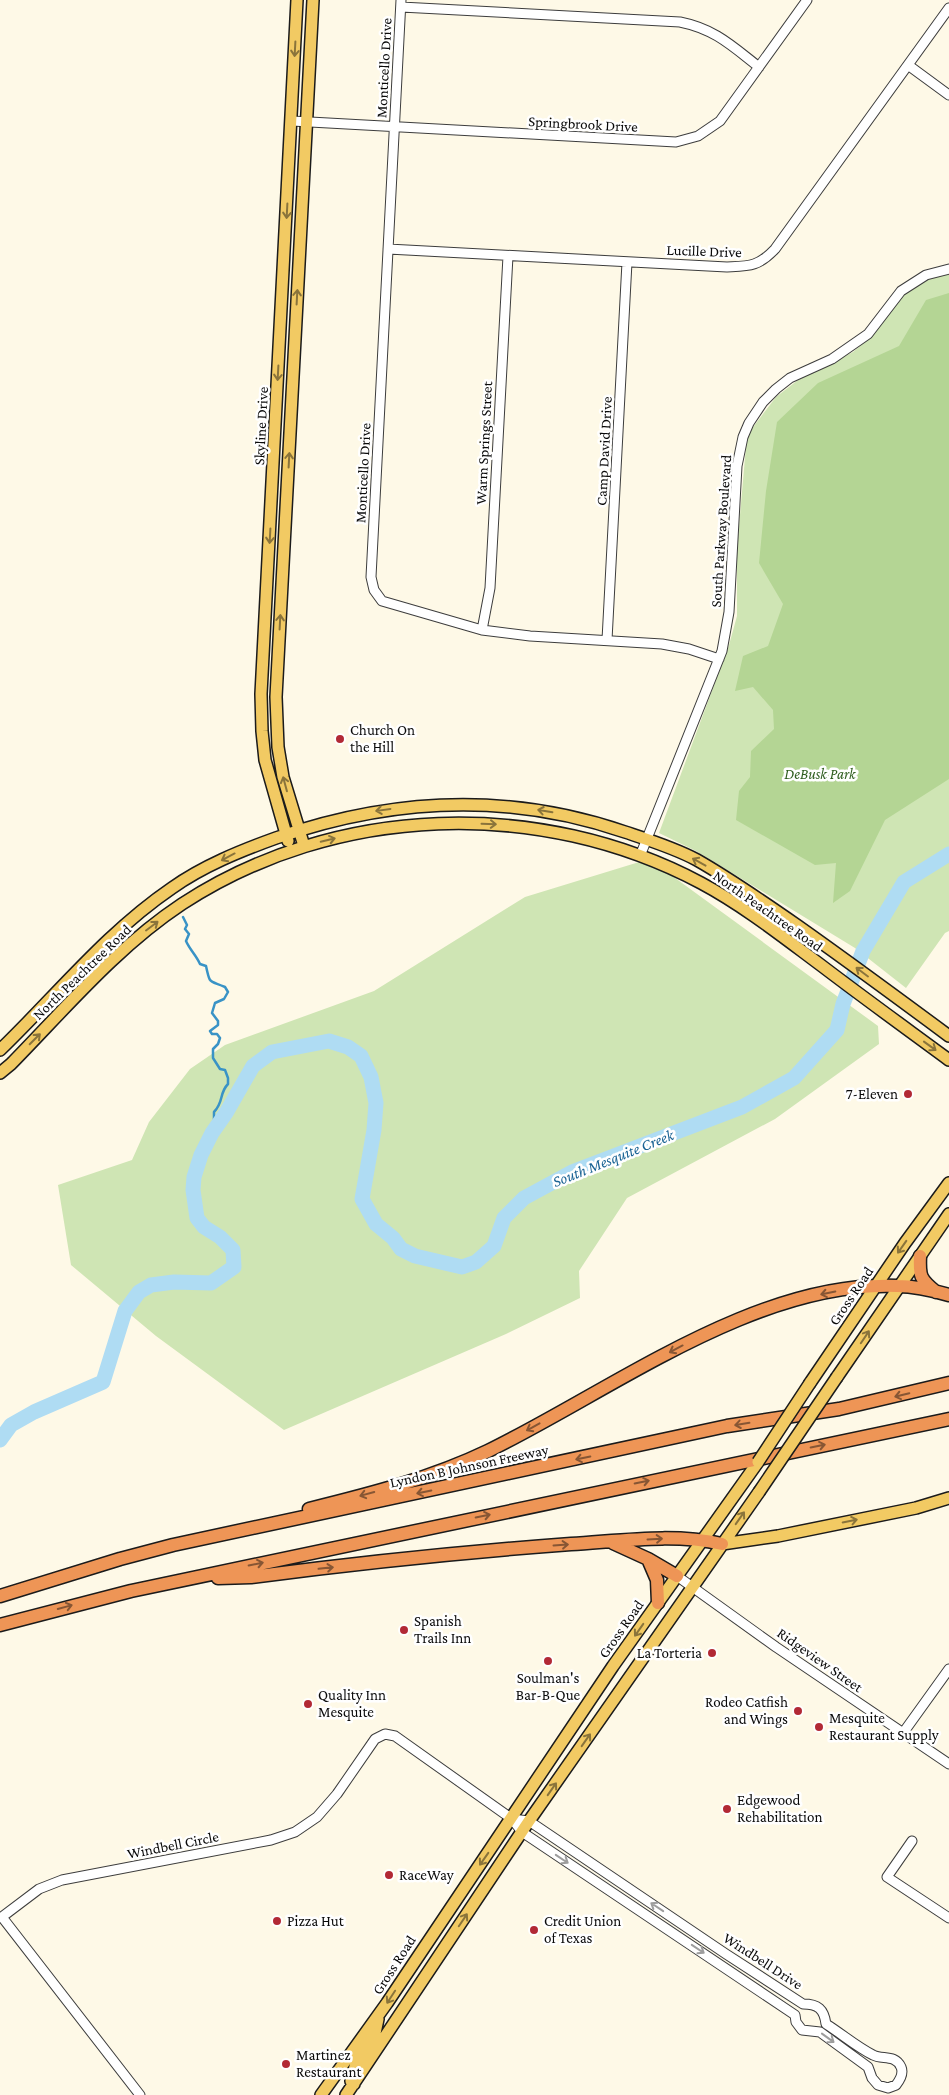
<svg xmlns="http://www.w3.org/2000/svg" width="949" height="2095" viewBox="0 0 949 2095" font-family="'Crimson Pro',serif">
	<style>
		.green { fill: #cfe5b4 }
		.forest { fill: #b4d594 }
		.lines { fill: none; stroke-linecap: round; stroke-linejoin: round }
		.stream { stroke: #3993c6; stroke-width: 2.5 }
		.river { stroke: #afdcf3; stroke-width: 15 }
		.minor-casing { stroke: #3d3d3d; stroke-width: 11 }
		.major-casing { stroke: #1b1b1b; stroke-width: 14 }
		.highway-casing { stroke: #1b1b1b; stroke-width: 15 }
		.minor { stroke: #fff; stroke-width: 9 }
		.major { stroke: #f2ca63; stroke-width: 11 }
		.highway { stroke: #ee9556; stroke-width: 12 }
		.major-bridge-casing { stroke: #1b1b1b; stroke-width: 14; stroke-linecap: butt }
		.major-bridge { stroke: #f2ca63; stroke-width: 11 }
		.oneway { stroke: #8a743b }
		.oneway2 { stroke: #875634 }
		.oneway3 { stroke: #9d9d9d }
		.poi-dot { fill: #b22935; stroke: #fff; stroke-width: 2 }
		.labels { text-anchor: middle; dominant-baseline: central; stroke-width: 5; stroke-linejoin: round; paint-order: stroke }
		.street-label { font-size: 15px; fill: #0a0a0a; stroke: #fff }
		.poi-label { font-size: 15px; fill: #0a0a0a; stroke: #fff; text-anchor: start }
		.park-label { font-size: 15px; font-style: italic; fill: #2e5d1e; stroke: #fff }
		.water-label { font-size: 16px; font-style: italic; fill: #1a6394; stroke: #fff }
	</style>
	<rect width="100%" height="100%" fill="#fef9e7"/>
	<path class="green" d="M944 273H949V931L945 933 906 988 855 948 696 851 659 833 729 645 737 616V549L747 435 776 397 798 380 853 352 866 341 903 295 918 283Z
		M649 859 878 1026 879 1044 775 1119 627 1198 579 1271 580 1298 506 1334 284 1430 156 1336 71 1265 58 1185 132 1160 149 1122 190 1069 225 1045 374 991 525 897Z"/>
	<path class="forest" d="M949 293V779L885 820 850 891 833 903 836 863 815 865 736 820 739 791 750 777 751 751 774 729 773 710 753 687 735 691 743 656 768 646 783 604 759 563 766 491 777 422 818 383 899 346 926 300Z"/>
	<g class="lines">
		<path class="stream" d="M183 917 187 925 185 929 189 934 186 941C190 950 196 955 200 964L206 966C210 985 209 980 225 987L228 992 224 999 215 1003 212 1013 218 1021V1025L210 1031 212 1034H217L220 1038 218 1044 213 1049V1058L220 1069 225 1070 228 1078V1084C219 1093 224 1102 214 1112V1130"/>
		<path class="river" d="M0 1440 11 1425 34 1412 103 1382 125 1311 139 1292 151 1285 174 1282 211 1283 234 1267 233 1250 220 1237 204 1227 197 1218 193 1190 194 1177 201 1155 212 1133 226 1113 253 1066 272 1052 329 1041 348 1047 361 1056 371 1077 376 1103 374 1130 362 1199 376 1224 393 1238 401 1249 415 1256 462 1267 476 1262 494 1246 504 1218 524 1198 572 1172 742 1107 794 1078 837 1030 843 1004 863 951 904 882 949 854"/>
		<defs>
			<path id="minor" d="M401 0 371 577 374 590 382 601 482 630 530 636 662 644 689 649 719 659
				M401 7 680 22C715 29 732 46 759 67
				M908 65 949 95
				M292 121 676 142 698 136 720 121 807 0
				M388 249 727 267C749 266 758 267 775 249L949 8
				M482 630 490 588 508 256
				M607 640 627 262
				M640 856 722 651 729 612 737 466 743 437 749 423 763 402 776 389 790 378 832 359 868 334 901 291 926 275 949 269
				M677 1576 776 1647 949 1764
				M903 1733 949 1669
				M912 1841 887 1877 949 1918
				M140 2095 2 1917 39 1889 62 1880 271 1840 295 1832 317 1817 337 1794 375 1739 385 1734 395 1736 512 1819 522 1832 795 2015 796 2022 802 2030 820 2032 868 2067 872 2078 878 2085 888 2088 896 2085C900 2080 904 2074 901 2067 895 2054 882 2060 873 2055 857 2047 842 2034 826 2024 824 2009 818 2004 803 2004L726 1954 529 1821 512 1819"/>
			<path id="major" d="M288 841 265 760 262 731 261 694 297 0
				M304 846 283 777 278 747 276 697 313 0
				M0 1050C57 995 106 933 172 888 203 866 240 851 276 838 391 798 509 792 625 832 649 840 675 848 697 860 732 880 765 903 798 926 849 962 899 999 949 1036
				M0 1073 11 1064C65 1009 117 947 182 904 335 804 539 797 701 883 744 906 783 937 822 966 864 998 907 1029 949 1060
				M837 1377 949 1214
				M810 1383 905 1243 949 1183
				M722 1544 778 1536 916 1508 949 1498
				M354 2084 351 2081 356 2063 374 2038 378 2019
				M321 2095 387 2003 613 1666 758 1462
				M346 2095 529 1821 759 1492"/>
			<path id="highway" d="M920 1256C919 1276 920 1279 936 1292
				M309 1509C370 1494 432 1478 488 1451 611 1391 756 1280 897 1286 914 1286 932 1290 949 1295
				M613 1543 648 1559 677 1576
				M648 1559 657 1580 658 1603
				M218 1578 251 1577C357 1563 464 1552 571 1544 621 1541 673 1533 722 1544
				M0 1596 120 1559 173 1545 727 1426 839 1409 949 1383
				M0 1625 131 1591 949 1419"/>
		</defs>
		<use href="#minor" class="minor-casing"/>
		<use href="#major" class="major-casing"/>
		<use href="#highway" class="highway-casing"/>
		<use href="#minor" class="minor"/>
		<use href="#major" class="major"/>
		<use href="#highway" class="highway"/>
		<defs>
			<path id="major-bridge" d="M758 1462 810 1383
				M759 1492 837 1377"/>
		</defs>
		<use href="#major-bridge" class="major-bridge-casing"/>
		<use href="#major-bridge" class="major-bridge"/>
	</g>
	<defs><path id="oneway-shaft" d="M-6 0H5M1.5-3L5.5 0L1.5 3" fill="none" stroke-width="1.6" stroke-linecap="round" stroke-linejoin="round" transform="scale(1.25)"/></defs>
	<g class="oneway">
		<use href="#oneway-shaft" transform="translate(295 49) rotate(93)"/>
		<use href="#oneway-shaft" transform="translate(287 211) rotate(93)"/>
		<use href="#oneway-shaft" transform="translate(297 297) rotate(-87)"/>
		<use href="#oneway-shaft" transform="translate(278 373) rotate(93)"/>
		<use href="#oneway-shaft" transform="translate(289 460) rotate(-87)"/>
		<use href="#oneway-shaft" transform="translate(270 536) rotate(93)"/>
		<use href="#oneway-shaft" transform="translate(280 622) rotate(-87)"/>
		<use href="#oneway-shaft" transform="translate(285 784) rotate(-105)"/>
		<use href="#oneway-shaft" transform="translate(383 810) rotate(172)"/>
		<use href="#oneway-shaft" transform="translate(545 811) rotate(-171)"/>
		<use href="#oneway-shaft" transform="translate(489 824) rotate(2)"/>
		<use href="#oneway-shaft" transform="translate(328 840) rotate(-13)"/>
		<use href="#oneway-shaft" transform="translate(228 857) rotate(152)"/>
		<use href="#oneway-shaft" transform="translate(699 862) rotate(-151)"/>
		<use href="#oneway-shaft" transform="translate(152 926) rotate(-37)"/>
		<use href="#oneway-shaft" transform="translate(862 972) rotate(-143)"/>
		<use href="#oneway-shaft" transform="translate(35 1039) rotate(-45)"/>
		<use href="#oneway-shaft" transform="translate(930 1046) rotate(36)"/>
		<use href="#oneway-shaft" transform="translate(902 1247) rotate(125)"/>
		<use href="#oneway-shaft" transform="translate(865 1337) rotate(-56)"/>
		<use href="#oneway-shaft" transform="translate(740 1518) rotate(-55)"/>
		<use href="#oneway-shaft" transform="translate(850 1521) rotate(-11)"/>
		<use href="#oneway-shaft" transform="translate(639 1630) rotate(125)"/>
		<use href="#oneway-shaft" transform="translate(586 1740) rotate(-55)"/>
		<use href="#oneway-shaft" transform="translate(552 1789) rotate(-55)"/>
		<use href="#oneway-shaft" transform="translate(484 1859) rotate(125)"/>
		<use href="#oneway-shaft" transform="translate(463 1920) rotate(-56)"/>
		<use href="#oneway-shaft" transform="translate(391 1997) rotate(123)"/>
	</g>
	<g class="oneway2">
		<use href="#oneway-shaft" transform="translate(828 1293) rotate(168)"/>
		<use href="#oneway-shaft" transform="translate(676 1349) rotate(152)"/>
		<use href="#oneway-shaft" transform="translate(902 1395) rotate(167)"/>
		<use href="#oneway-shaft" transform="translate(742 1424) rotate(171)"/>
		<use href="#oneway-shaft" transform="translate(533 1427) rotate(151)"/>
		<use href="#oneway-shaft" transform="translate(818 1446) rotate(-12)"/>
		<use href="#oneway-shaft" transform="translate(583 1458) rotate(168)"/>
		<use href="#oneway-shaft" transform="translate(642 1482) rotate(-12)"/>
		<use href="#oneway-shaft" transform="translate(424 1492) rotate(168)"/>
		<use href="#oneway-shaft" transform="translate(367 1494) rotate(165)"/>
		<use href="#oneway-shaft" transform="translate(483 1516) rotate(-12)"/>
		<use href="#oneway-shaft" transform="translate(655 1539) rotate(-3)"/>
		<use href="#oneway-shaft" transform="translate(561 1545) rotate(-4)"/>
		<use href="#oneway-shaft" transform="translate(256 1564) rotate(-12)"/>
		<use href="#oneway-shaft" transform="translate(326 1568) rotate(-6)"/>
		<use href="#oneway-shaft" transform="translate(65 1607) rotate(-15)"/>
	</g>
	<g class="oneway3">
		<use href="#oneway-shaft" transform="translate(562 1859) rotate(34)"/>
		<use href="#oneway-shaft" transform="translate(657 1907) rotate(-146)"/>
		<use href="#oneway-shaft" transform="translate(698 1949) rotate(34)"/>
		<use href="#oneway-shaft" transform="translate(828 2038) rotate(36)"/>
	</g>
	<g class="poi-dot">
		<circle cx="340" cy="739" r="5"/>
		<circle cx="908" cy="1094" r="5"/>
		<circle cx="404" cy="1630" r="5"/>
		<circle cx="712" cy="1653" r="5"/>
		<circle cx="548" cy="1661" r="5"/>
		<circle cx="308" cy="1704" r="5"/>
		<circle cx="798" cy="1711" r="5"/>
		<circle cx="819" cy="1727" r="5"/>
		<circle cx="727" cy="1809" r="5"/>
		<circle cx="389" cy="1875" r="5"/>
		<circle cx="277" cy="1921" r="5"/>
		<circle cx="534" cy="1930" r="5"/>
		<circle cx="286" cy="2064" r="5"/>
	</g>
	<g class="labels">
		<g class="street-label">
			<text transform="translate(384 68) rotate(-87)">Monticello Drive</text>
			<text transform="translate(583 124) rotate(3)">Springbrook Drive</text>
			<text transform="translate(704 251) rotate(2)">Lucille Drive</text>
			<text transform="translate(261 426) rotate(-87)">Skyline Drive</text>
			<text transform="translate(484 443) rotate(-87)">Warm Springs Street</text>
			<text transform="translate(604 451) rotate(-87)">Camp David Drive</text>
			<text transform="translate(363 473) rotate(-87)">Monticello Drive</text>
			<text transform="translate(721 531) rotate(-86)">South Parkway Boulevard</text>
			<text transform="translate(768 911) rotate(35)">North Peachtree Road</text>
			<text transform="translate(82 972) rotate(-44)">North Peachtree Road</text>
			<text transform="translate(851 1296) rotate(-56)">Gross Road</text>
			<text transform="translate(469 1466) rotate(-12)">Lyndon B Johnson Freeway</text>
			<text transform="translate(621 1629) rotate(-55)">Gross Road</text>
			<text transform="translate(820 1660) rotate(35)">Ridgeview Street</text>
			<text transform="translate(173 1845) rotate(-11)">Windbell Circle</text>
			<text transform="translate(763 1961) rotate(33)">Windbell Drive</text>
			<text transform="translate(394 1965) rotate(-57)">Gross Road</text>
		</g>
		<g class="poi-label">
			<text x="350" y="730">Church On<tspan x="350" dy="17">the Hill</tspan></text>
			<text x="898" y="1094" text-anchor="end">7-Eleven</text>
			<text x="414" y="1621">Spanish<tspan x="414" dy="17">Trails Inn</tspan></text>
			<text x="702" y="1653" text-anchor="end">La Torteria</text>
			<text x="548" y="1678" text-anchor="middle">Soulman's<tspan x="548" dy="17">Bar-B-Que</tspan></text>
			<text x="318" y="1695">Quality Inn<tspan x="318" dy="17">Mesquite</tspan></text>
			<text x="788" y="1702" text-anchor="end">Rodeo Catfish<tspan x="788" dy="17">and Wings</tspan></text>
			<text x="829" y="1718">Mesquite<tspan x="829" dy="17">Restaurant Supply</tspan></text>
			<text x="737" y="1800">Edgewood<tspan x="737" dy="17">Rehabilitation</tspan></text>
			<text x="399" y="1875">RaceWay</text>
			<text x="287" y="1921">Pizza Hut</text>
			<text x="544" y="1921">Credit Union<tspan x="544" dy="17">of Texas</tspan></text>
			<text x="296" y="2055">Martinez<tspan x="296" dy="17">Restaurant</tspan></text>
		</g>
		<g class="park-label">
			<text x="820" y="774">DeBusk Park</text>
		</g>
		<g class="water-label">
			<text transform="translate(613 1158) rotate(-22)">South Mesquite Creek</text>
		</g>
	</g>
</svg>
